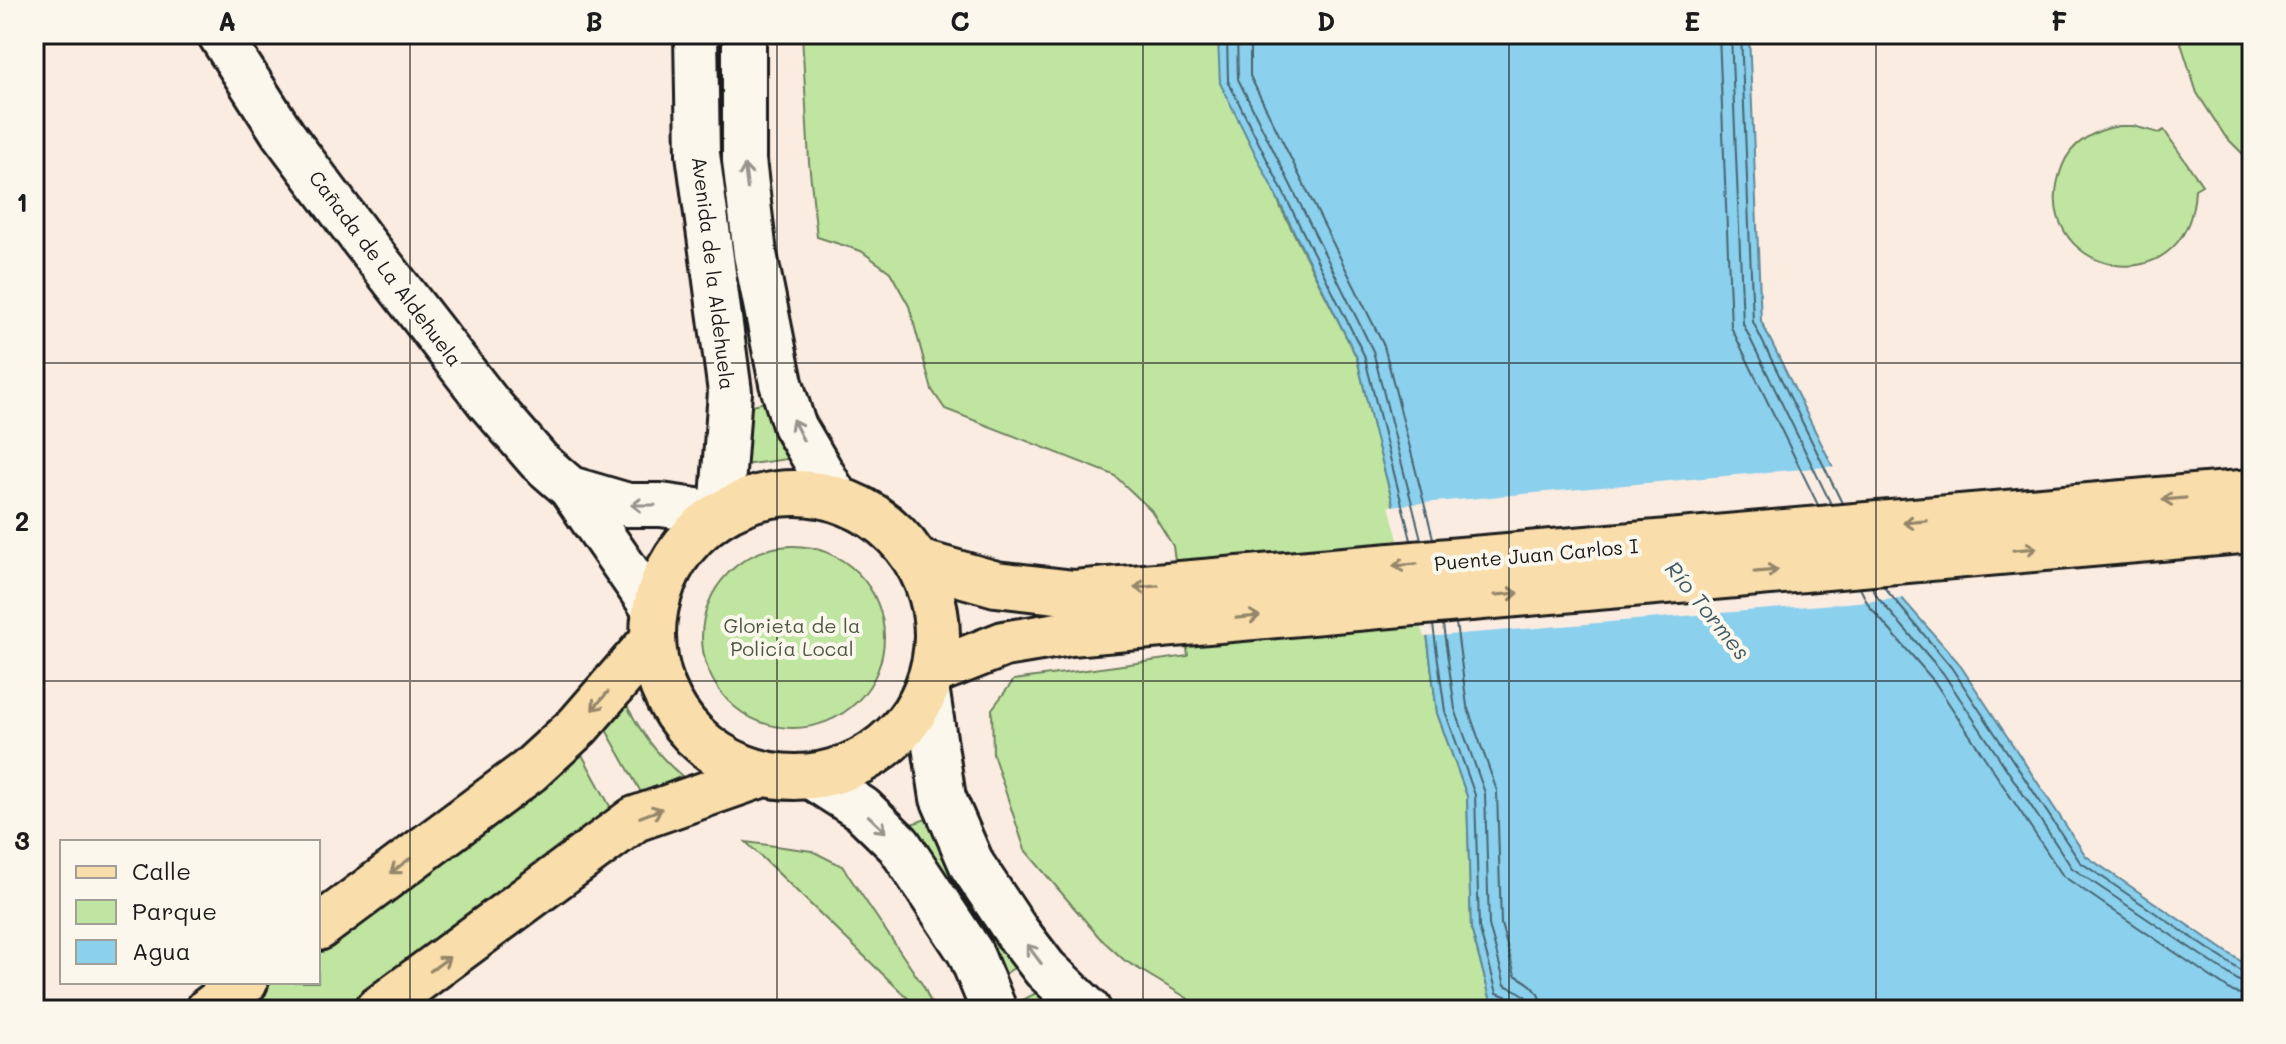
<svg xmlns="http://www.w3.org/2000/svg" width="2286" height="1044" viewBox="0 0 2286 1044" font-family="Mali,sans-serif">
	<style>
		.green { fill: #bfe5a0; stroke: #6e805e; stroke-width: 2 }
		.water { fill: #8bd0ed; stroke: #5f8899; stroke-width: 2 }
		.pier { fill: #fbece1 }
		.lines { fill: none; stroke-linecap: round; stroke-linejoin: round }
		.shore { stroke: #486470; stroke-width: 2 }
		.street-casing { stroke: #1c1c1c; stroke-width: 48 }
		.secondary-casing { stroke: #1c1c1c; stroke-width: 50 }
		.primary-casing { stroke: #1c1c1c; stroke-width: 50 }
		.street { stroke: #fbf7ec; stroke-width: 42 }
		.secondary { stroke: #fbf7ec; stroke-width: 44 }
		.primary { stroke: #f9deab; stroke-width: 44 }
		.oneway { stroke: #97948e }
		.oneway2 { stroke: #96876b }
		.grid { fill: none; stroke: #1c1c1c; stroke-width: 2; stroke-opacity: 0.55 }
		.labels { text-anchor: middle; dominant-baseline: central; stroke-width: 8; stroke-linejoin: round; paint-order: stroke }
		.street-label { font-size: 20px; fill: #1c1c1c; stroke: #fbf7ec }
		.park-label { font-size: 20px; fill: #4d5844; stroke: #fbf7ec }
		.water-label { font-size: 22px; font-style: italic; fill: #435b65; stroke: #fbf7ec }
		.neatline { fill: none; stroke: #1c1c1c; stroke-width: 3 }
		.grid-label { font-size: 26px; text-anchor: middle; font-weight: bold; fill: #1c1c1c }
	</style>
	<rect width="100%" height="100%" fill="#fbece1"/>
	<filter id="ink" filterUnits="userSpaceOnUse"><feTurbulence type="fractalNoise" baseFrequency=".0125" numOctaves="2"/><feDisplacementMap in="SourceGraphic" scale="16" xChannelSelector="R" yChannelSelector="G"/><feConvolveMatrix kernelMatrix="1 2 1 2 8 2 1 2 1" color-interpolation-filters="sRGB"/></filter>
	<g filter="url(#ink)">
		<path class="green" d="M802 34H1221L1218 39 1281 208 1357 358 1373 427 1427 634 1437 713 1467 796 1471 928 1491 1001 1527 1010H1197L1187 998 1124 960 1099 937 1025 850 993 754 992 709 1014 680 1188 656 1173 546 1151 510 1114 475 945 409 932 390 909 306 890 272 861 251 817 237 809 162Z
			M2178 34H2252V163L2225 136 2197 93Z
			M2119 126H2133L2159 133 2164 130 2202 185 2195 189C2190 313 2022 273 2062 167 2071 142 2095 130 2119 126Z
			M767 402 774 437 787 459 743 465 749 442 751 405Z
			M702 637a91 91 0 1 1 182 0a91 91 0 1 1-182 0Z
			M624 700C639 730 656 755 682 776L642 794 605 728Z
			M580 751 612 810 343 1010H235L272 982H318V948Z
			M930 818 1018 965 1005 974 990 947 911 824Z
			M746 842 812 851 842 866 924 987 934 1010H920Z
			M1040 991 1061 1010H1018L1017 1003Z"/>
		<path class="water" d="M1221 34H1749L1761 321 1892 587 1958 662 2086 856 2252 969V1010H1527L1491 1001 1471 928 1467 796 1437 713 1427 634 1373 427 1357 358 1220 83 1218 39Z"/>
		<path class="pier" d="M1837 466 1896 585 1907 598 1424 637 1389 506Z"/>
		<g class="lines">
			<path class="shore" d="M1227 34 1228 81 1364 355 1411 540
				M1237 34 1238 79 1373 351 1421 539
				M1250 34V76L1384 346 1433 538
				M1719 34 1731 327 1818 505
				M1731 34 1743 324 1831 504
				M1741 34 1753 322 1842 503
				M1883 586 1951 667 2080 862 2244 973 2252 975
				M1872 587 1878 598 1943 673 2072 868 2239 981 2252 985
				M1860 588 1869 606 1934 681 2063 876 2233 992 2252 997
				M1456 623 1467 706 1497 791 1501 924 1515 975C1530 983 1541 990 1542 1010
				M1433 625 1445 711 1475 795 1479 927 1497 993 1516 1000 1520 1010
				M1443 625 1455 709 1485 793 1489 925 1505 985C1518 992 1529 992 1530 1010"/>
			<defs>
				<path id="street" d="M219 34 283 134 363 241 488 402 539 461 570 488 653 608
					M696 34 698 154 730 392 721 512
					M744 34V160L755 254 781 383 794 425 837 498
					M570 488 628 505H661L717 513"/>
				<path id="secondary" d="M927 693 943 798 972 865 1016 931 1045 969 1088 1010
					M814 778 862 809 899 845 970 952 994 1010"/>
				<path id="primary" d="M653 635a142 142 0 1 1 284 0a142 142 0 1 1-284 0Z
					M918 562 996 584 1074 593 2252 492
					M933 672 1004 644 1070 633 2252 530
					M318 928 529 771 578 726 651 642
					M208 1010 245 982
					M377 1010 635 819 761 775"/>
			</defs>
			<use href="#street" class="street-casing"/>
			<use href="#secondary" class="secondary-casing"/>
			<use href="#primary" class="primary-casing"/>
			<use href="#street" class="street"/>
			<use href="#secondary" class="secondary"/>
			<use href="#primary" class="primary"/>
		</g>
		<defs><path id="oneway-shaft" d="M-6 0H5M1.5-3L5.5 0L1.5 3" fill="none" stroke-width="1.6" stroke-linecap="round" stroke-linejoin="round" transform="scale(2)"/></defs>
		<g class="oneway">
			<use href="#oneway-shaft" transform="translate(746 177) rotate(-97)"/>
			<use href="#oneway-shaft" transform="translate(798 430) rotate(-117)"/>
			<use href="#oneway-shaft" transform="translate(643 505) rotate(180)"/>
			<use href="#oneway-shaft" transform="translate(877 824) rotate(44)"/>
			<use href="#oneway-shaft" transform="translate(1034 954) rotate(-127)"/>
		</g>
		<g class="oneway2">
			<use href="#oneway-shaft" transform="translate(2174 499) rotate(175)"/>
			<use href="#oneway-shaft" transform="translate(1915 522) rotate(175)"/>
			<use href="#oneway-shaft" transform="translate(2025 549) rotate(-5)"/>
			<use href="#oneway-shaft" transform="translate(1405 565) rotate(175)"/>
			<use href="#oneway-shaft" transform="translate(1766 571) rotate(-5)"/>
			<use href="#oneway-shaft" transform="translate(1146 587) rotate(175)"/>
			<use href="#oneway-shaft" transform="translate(1507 594) rotate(-5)"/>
			<use href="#oneway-shaft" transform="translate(1248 617) rotate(-5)"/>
			<use href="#oneway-shaft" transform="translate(600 701) rotate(131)"/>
			<use href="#oneway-shaft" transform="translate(651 813) rotate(-21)"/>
			<use href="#oneway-shaft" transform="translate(400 866) rotate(143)"/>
			<use href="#oneway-shaft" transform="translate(440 964) rotate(-36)"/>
		</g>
	</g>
	<path class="grid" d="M410 34V1010M777 34V1010M1143 34V1010M1509 34V1010M1876 34V1010M34 363H2252M34 681H2252"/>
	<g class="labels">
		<g class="street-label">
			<text transform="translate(386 268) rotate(53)">Cañada de La Aldehuela</text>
			<text transform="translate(714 273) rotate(83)">Avenida de la Aldehuela</text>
			<text transform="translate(1536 554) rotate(-5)">Puente Juan Carlos I</text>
		</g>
		<g class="park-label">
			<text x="792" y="625">Glorieta de la<tspan x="792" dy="23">Policía Local</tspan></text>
		</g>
		<g class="water-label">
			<text transform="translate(1708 610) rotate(51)">Río Tormes</text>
		</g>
	</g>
	<rect width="2286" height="1044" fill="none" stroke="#fbf7ec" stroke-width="88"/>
	<rect x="60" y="840" width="260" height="144" fill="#fbf7ec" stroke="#a29f99" stroke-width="2"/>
	<rect x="76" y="866" width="40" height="12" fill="#f9deab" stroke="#a29f99" stroke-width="2"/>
	<text x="132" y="880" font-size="24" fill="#1c1c1c">Calle</text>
	<rect x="76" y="900" width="40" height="24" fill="#bfe5a0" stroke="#a29f99" stroke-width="2"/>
	<text x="132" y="920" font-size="24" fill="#1c1c1c">Parque</text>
	<rect x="76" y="940" width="40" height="24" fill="#8bd0ed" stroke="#a29f99" stroke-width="2"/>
	<text x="132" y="960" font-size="24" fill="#1c1c1c">Agua</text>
	<rect x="44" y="44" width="2198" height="956" class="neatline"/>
	<g class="grid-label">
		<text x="227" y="31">A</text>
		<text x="594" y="31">B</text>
		<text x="960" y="31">C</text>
		<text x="1326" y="31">D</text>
		<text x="1692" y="31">E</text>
		<text x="2059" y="31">F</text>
		<text x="22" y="212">1</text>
		<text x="22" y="531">2</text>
		<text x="22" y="850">3</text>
	</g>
</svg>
